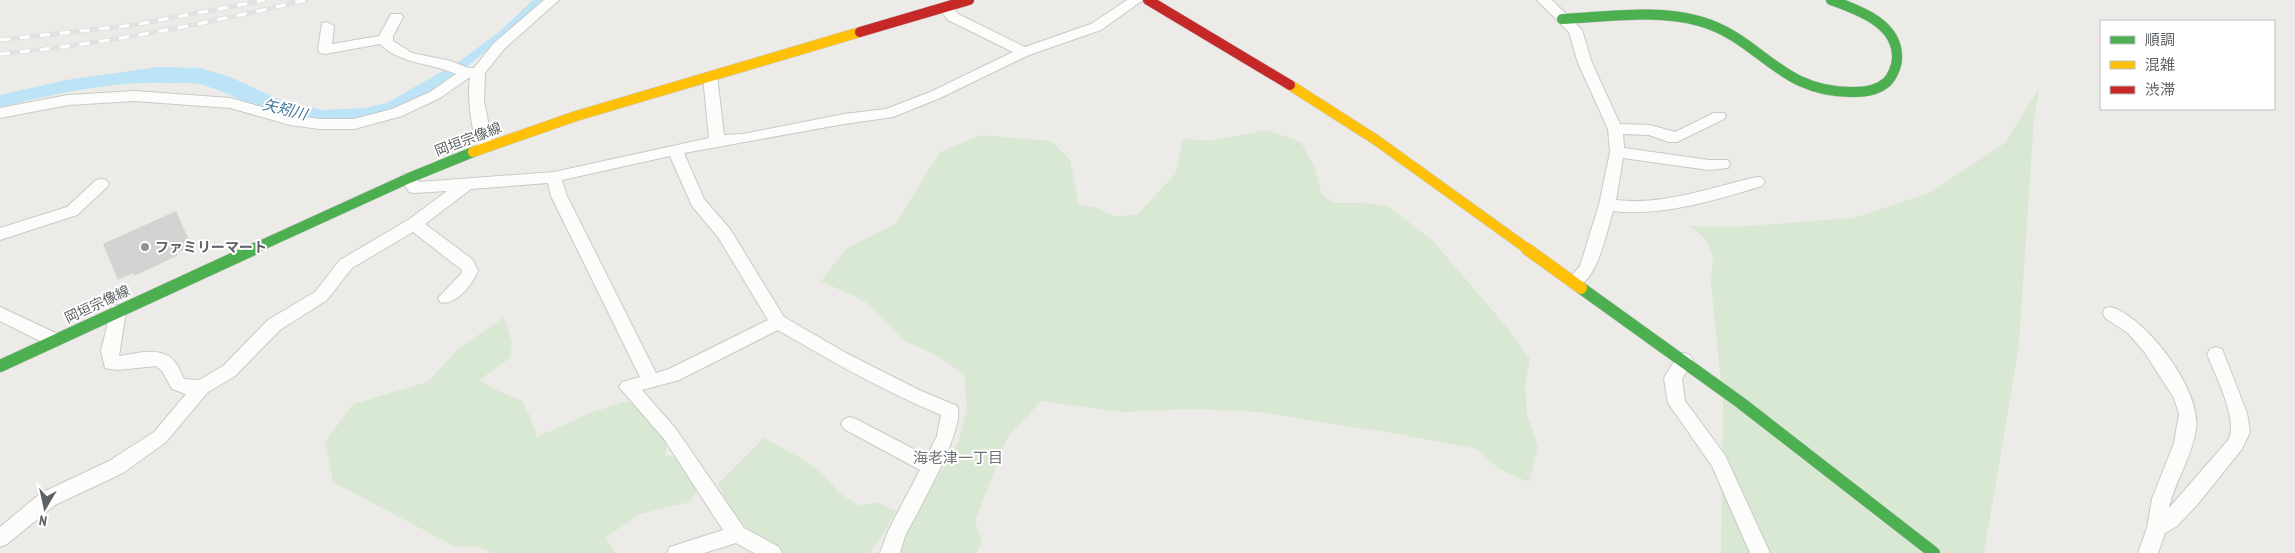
<svg xmlns="http://www.w3.org/2000/svg" width="2295" height="553" viewBox="0 0 2295 553" font-family="'PT Sans Narrow','Noto Sans JP',sans-serif">
	<style>
		.green { fill: #d8e8d3 }
		.water { fill: #bde3f6 }
		.building { fill: #d4d3d1 }
		.lines { fill: none; stroke-linecap: round; stroke-linejoin: round }
		.street-casing { stroke: #c9c9c8; stroke-width: 2 }
		.fast-far1-casing { stroke: #c8c8c7; stroke-width: 11 }
		.fast-casing { stroke: #c8c8c7; stroke-width: 13 }
		.slow-far1-casing { stroke: #c8c8c7; stroke-width: 11 }
		.slow-casing { stroke: #c8c8c7; stroke-width: 13 }
		.jam-casing { stroke: #c8c8c7; stroke-width: 11 }
		.street { fill: #fcfcfb; fill-rule: evenodd }
		.fast-far1 { stroke: #4caf50; stroke-width: 10 }
		.fast { stroke: #4caf50; stroke-width: 12 }
		.slow-far1 { stroke: #ffc107; stroke-width: 10 }
		.slow { stroke: #ffc107; stroke-width: 12 }
		.jam { stroke: #c62828; stroke-width: 10 }
		.rail-casing { stroke: #e3e2e2; stroke-width: 5 }
		.rail { stroke: #fff; stroke-width: 3; stroke-dasharray: 10; stroke-linecap: butt }
		.poi-dot { fill: #8f9292; stroke: #fff; stroke-width: 2 }
		.labels { text-anchor: middle; dominant-baseline: central; stroke-width: 4; stroke-linejoin: round; paint-order: stroke }
		.street-label { font-size: 14px; fill: #5d6265; stroke: #fff }
		.poi-label { font-size: 14px; font-weight: bold; fill: #5d6265; stroke: #fff; text-anchor: start }
		.water-label { font-size: 15px; font-style: italic; fill: #3f779c; stroke: #fff }
		.neighbourhood-label { font-size: 15px; fill: #6e7477; stroke: #fff }
	</style>
	<rect width="100%" height="100%" fill="#edebe7"/>
	<path class="green" d="M2039 88 2034 118 2019 345 1984 553H1721L1723 405 1711 283 1713 258 1706 240 1694 229 1687 226 1733 227 1854 218 1931 192 2005 143Z
		M1267 130 1301 142 1315 169 1322 195 1336 203H1365L1388 206 1432 240 1505 325 1530 359 1525 386 1527 415 1538 446 1529 482 1499 469 1477 449 1392 433 1258 412 1192 409 1121 412 1041 401 1007 438 975 521 982 543 976 553H900L908 528 959 440 967 408 964 374 936 355 903 340 864 301 821 281 846 249 896 223 940 152 981 135 1051 141 1070 160 1079 205 1097 208 1114 216 1137 215 1176 173 1183 138 1209 141Z
		M504 317 512 343 510 358 479 380 502 393 521 400 529 414 537 437 590 413 627 401 651 418 667 438 666 455 684 461 699 485 690 502 640 514 606 537 615 553H493L476 546 456 547 333 482 325 442 353 404 428 382 458 349Z
		M764 438 804 460 825 476 839 493 858 505 878 503 896 511 882 536 869 553H784L768 545 735 519 718 484Z"/>
	<path class="water" d="M533 0H546C470 66 394 142 284 114 272 111 259 108 248 103 232 96 216 88 199 84 189 82 178 83 168 83 111 81 55 94 0 107V95L66 80 158 67 200 68 230 77 287 103 323 110 365 108 387 103 460 61 499 32Z"/>
	<path class="building" d="M176 211 188 238 185 250 177 252V256L134 276 133 273 118 280 103 244Z"/>
	<g class="lines">
		<defs>
			<path id="street" d="M544 0H559L504 49 485 73 484 101 493 147 491 151H481C471 134 467 96 470 77L440 98 402 116 354 129H320L290 125 230 108 135 101 68 105 0 118V108L68 95 135 91 230 98 290 115 320 119H354L392 109 430 92 456 74C430 62 401 65 380 44L325 54 320 53 318 50 322 23 327 22 334 26 332 44 379 36 391 14H401L403 17 393 36V41L412 53 451 61 468 68H474L494 43Z
				M1127 0H1143L1101 30 1029 55 940 98 893 117 844 124 684 153 704 199 730 229 784 317 846 353 919 390 957 406C967 426 917 513 905 536L900 553H880L889 529 920 470 844 429 841 424 844 419 850 417 856 419 927 456 937 436 941 415C884 391 831 361 778 330L679 380 642 390 676 429 744 528 779 547 782 553H754L736 543 704 553H667L670 547 723 530 664 439 619 387 622 382 640 377 551 196 548 183 471 189 425 224 472 259 478 270C474 283 455 307 440 302L438 298 461 274 462 270 413 232 352 268 327 300 280 330 235 376 208 392 166 442 123 473 55 505 7 544 0 547V527L41 493 109 461 154 432 186 394 172 389 162 371 156 366 117 370 105 368 101 351 112 306 118 305 124 306 126 311 119 356C137 354 161 345 175 362 179 367 181 373 184 379L199 380 223 366 268 320 315 292 340 260 408 220 447 191 414 193 409 192 401 178 404 174H414L419 182 554 172 709 138 703 76 710 71 717 76 724 135 743 134 844 114 886 109 930 92 1013 52 948 20 938 7 940 4H950L958 14 1025 47 1091 24ZM670 156 692 206 718 237 768 320 669 369 656 373 567 196 562 180Z
				M1537 0H1552L1582 30 1592 63 1620 124 1650 125 1675 132 1714 113H1724L1726 116 1724 119 1677 142H1669L1649 135 1623 134 1624 148 1709 160H1728L1730 164 1728 168 1709 170 1623 158 1616 200C1663 206 1711 187 1757 177L1762 178 1765 182 1762 186C1715 200 1662 217 1613 211 1607 230 1595 295 1568 286L1566 282 1580 266 1599 205 1610 152 1608 129 1578 63 1569 32Z
				M101 179 106 180 109 184 106 188 77 215 0 240V228L67 207 96 180Z
				M0 307 60 335 62 340 60 345 54 347 48 345 0 321Z
				M2111 307C2147 318 2202 391 2196 429 2192 457 2175 481 2169 508L2229 439C2238 418 2215 375 2207 354L2210 349 2216 347 2222 349 2247 413 2250 432 2242 449 2197 505 2177 526 2165 533 2158 553H2138L2147 528 2152 499 2174 443 2179 414 2174 398 2145 353 2128 333 2105 318 2103 313 2105 308Z
				M1684 353 1690 355 1693 360 1682 379 1685 401 1725 455 1770 553H1750L1712 466 1668 403 1664 378 1678 355Z"/>
			<path id="fast-far1" d="M1562 19C1606 17 1656 9 1699 21 1761 38 1779 94 1855 92 1866 92 1878 90 1887 82 1892 77 1897 66 1897 58 1898 23 1858 10 1831 0
				M251 250 409 178 473 152"/>
			<path id="fast" d="M1581 288 1741 403 1934 553
				M0 366 254 249"/>
			<path id="slow-far1" d="M1290 85 1376 140 1529 250
				M473 152 576 116 860 32"/>
			<path id="slow" d="M1527 249 1581 288"/>
			<path id="jam" d="M1148 0 1290 85
				M860 32 969 0"/>
		</defs>
		<use href="#street" class="street-casing"/>
		<use href="#fast-far1" class="fast-far1-casing"/>
		<use href="#fast" class="fast-casing"/>
		<use href="#slow-far1" class="slow-far1-casing"/>
		<use href="#slow" class="slow-casing"/>
		<use href="#jam" class="jam-casing"/>
		<use href="#street" class="street"/>
		<use href="#fast-far1" class="fast-far1"/>
		<use href="#fast" class="fast"/>
		<use href="#slow-far1" class="slow-far1"/>
		<use href="#slow" class="slow"/>
		<use href="#jam" class="jam"/>
		<defs>
			<path id="rail" d="M0 40 134 25 265 0
				M0 54C104 44 205 24 306 0"/>
		</defs>
		<use href="#rail" class="rail-casing"/>
		<use href="#rail" class="rail"/>
	</g>
	<circle class="poi-dot" cx="145" cy="247" r="5"/>
	<g class="labels">
		<g class="street-label">
			<text transform="translate(468 139) rotate(-21)">岡垣宗像線</text>
			<text transform="translate(97 304) rotate(-25)">岡垣宗像線</text>
		</g>
		<g class="poi-label">
			<text x="155" y="247">ファミリーマート</text>
		</g>
		<g class="water-label">
			<text transform="translate(285 109) rotate(14)">矢矧川</text>
		</g>
		<g class="neighbourhood-label">
			<text x="958" y="457">海老津一丁目</text>
		</g>
	</g>
	<rect x="2100" y="20" width="175" height="90" fill="#ffffff" stroke="#bec0c1"/>
	<rect x="2110" y="36" width="25" height="8" fill="#4caf50" stroke="#bec0c1"/>
	<text x="2145" y="45" font-size="15" fill="#5d6265">順調</text>
	<rect x="2110" y="61" width="25" height="8" fill="#ffc107" stroke="#bec0c1"/>
	<text x="2145" y="70" font-size="15" fill="#5d6265">混雑</text>
	<rect x="2110" y="86" width="25" height="8" fill="#c62828" stroke="#bec0c1"/>
	<text x="2145" y="95" font-size="15" fill="#5d6265">渋滞</text>
	<g transform="translate(45 508) rotate(189)" stroke="#ffffff" stroke-width="4" paint-order="stroke">
	<path d="M0-4L9 19L0 12L-9 19Z" fill="#5d6265"/>
	<text y="-8" font-size="14" font-weight="bold" text-anchor="middle" fill="#5d6265">N</text>
	</g>
</svg>
